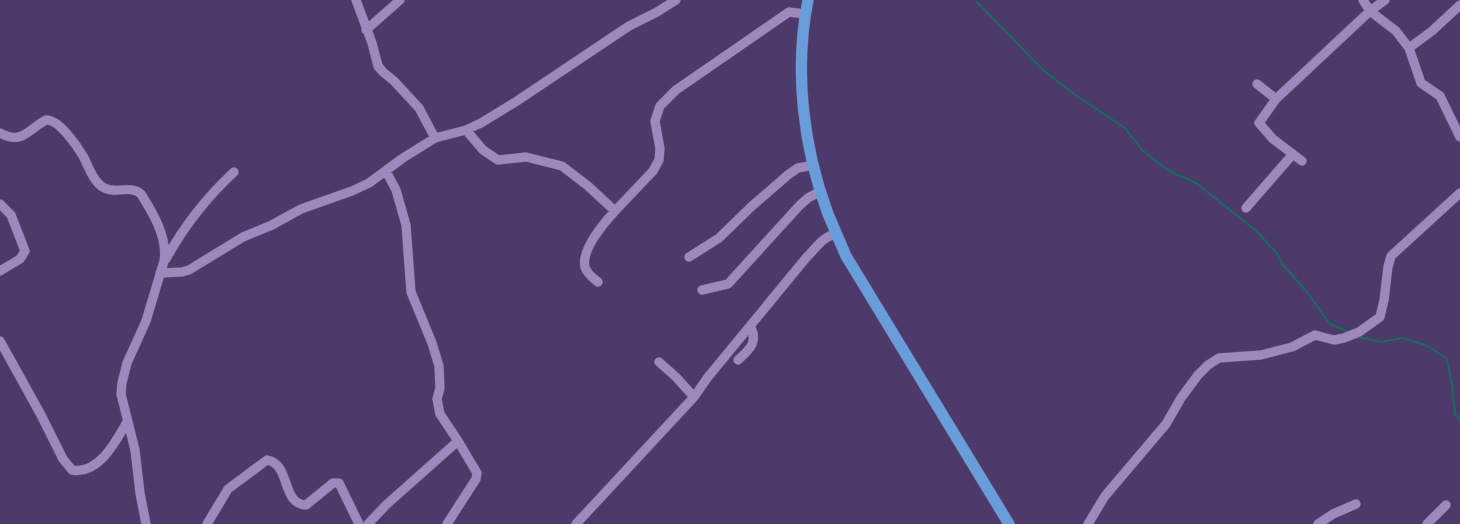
<svg xmlns="http://www.w3.org/2000/svg" width="1460" height="524" viewBox="0 0 1460 524" font-family="'Sofia Sans Condensed',sans-serif">
	<style>
		.lines { fill: none; stroke-linecap: round; stroke-linejoin: round }
		.stream { stroke: #136d62; stroke-width: 2 }
		.minor-casing { stroke: #66557d; stroke-width: 10 }
		.major-casing { stroke: #66557d; stroke-width: 12 }
		.minor { stroke: #9d89be; stroke-width: 9 }
		.major { stroke: #679ddb; stroke-width: 11 }
	</style>
	<rect width="100%" height="100%" fill="#4e3a6a"/>
	<g class="lines">
		<path class="stream" d="M977 2 1043 70 1074 94 1125 128 1142 150 1169 171 1196 183 1254 229 1277 253 1282 264 1307 292 1329 323 1350 333
			M1359 337 1381 342 1403 338 1428 346 1447 359 1452 385 1455 414 1460 419"/>
		<defs>
			<path id="minor" d="M356 0 372 43 378 66 383 72 394 81 419 108 435 138
				M1363 0 1370 11 1396 31 1409 48 1421 83 1440 96 1460 137
				M366 30 400 0
				M1409 48 1432 31 1460 5
				M1257 84 1276 99
				M466 130 483 150 498 160 526 157 562 166 588 186 615 211 653 171 659 160 660 149 655 121 660 106 676 90 789 12 805 14
				M0 133C23 145 27 130 46 120 59 119 77 146 83 156 88 165 91 176 98 183 111 198 129 183 141 194 153 213 168 238 164 261L146 321 127 363 122 383 121 394 135 450 140 493 146 524
				M1302 161 1273 139 1259 123 1276 99 1370 11 1385 0
				M0 204 11 215 25 251 20 259 0 271
				M1246 208 1293 154
				M689 257 719 238 752 206 789 174 798 168 814 165
				M166 259C184 226 206 198 234 172
				M160 273 182 272 189 270 243 237 272 225 301 209 352 191 369 183 403 158 435 138 466 130 481 123 517 101 629 26 657 12 676 0
				M598 282C593 278 587 274 585 267 581 250 604 223 615 211
				M702 290 728 284 800 205 808 198 821 191
				M0 341 41 415 63 459 72 470C99 475 116 441 127 422
				M738 360C749 350 759 342 750 326
				M659 362 676 377 694 397 708 377 806 258C815 249 824 235 837 234
				M207 524 228 489 267 460C291 464 281 504 306 505L333 483H339L359 524
				M368 524 386 505 458 441 440 414 437 399 440 388 439 366 432 343 411 292 406 225 396 190 386 171
				M447 524 476 479 477 473 458 441
				M576 524 694 397
				M1088 524 1105 496 1166 424 1181 398 1198 375 1208 365 1219 358 1261 355 1292 347 1315 335 1334 340 1344 338 1359 332 1380 317 1384 300 1388 267 1391 256 1460 193
				M1318 524 1333 514 1356 504
				M1427 524 1446 505"/>
			<path id="major" d="M808 0C794 70 803 147 828 214 834 228 840 242 846 256L1009 524"/>
		</defs>
		<use href="#minor" class="minor-casing"/>
		<use href="#major" class="major-casing"/>
		<use href="#minor" class="minor"/>
		<use href="#major" class="major"/>
	</g>
</svg>
